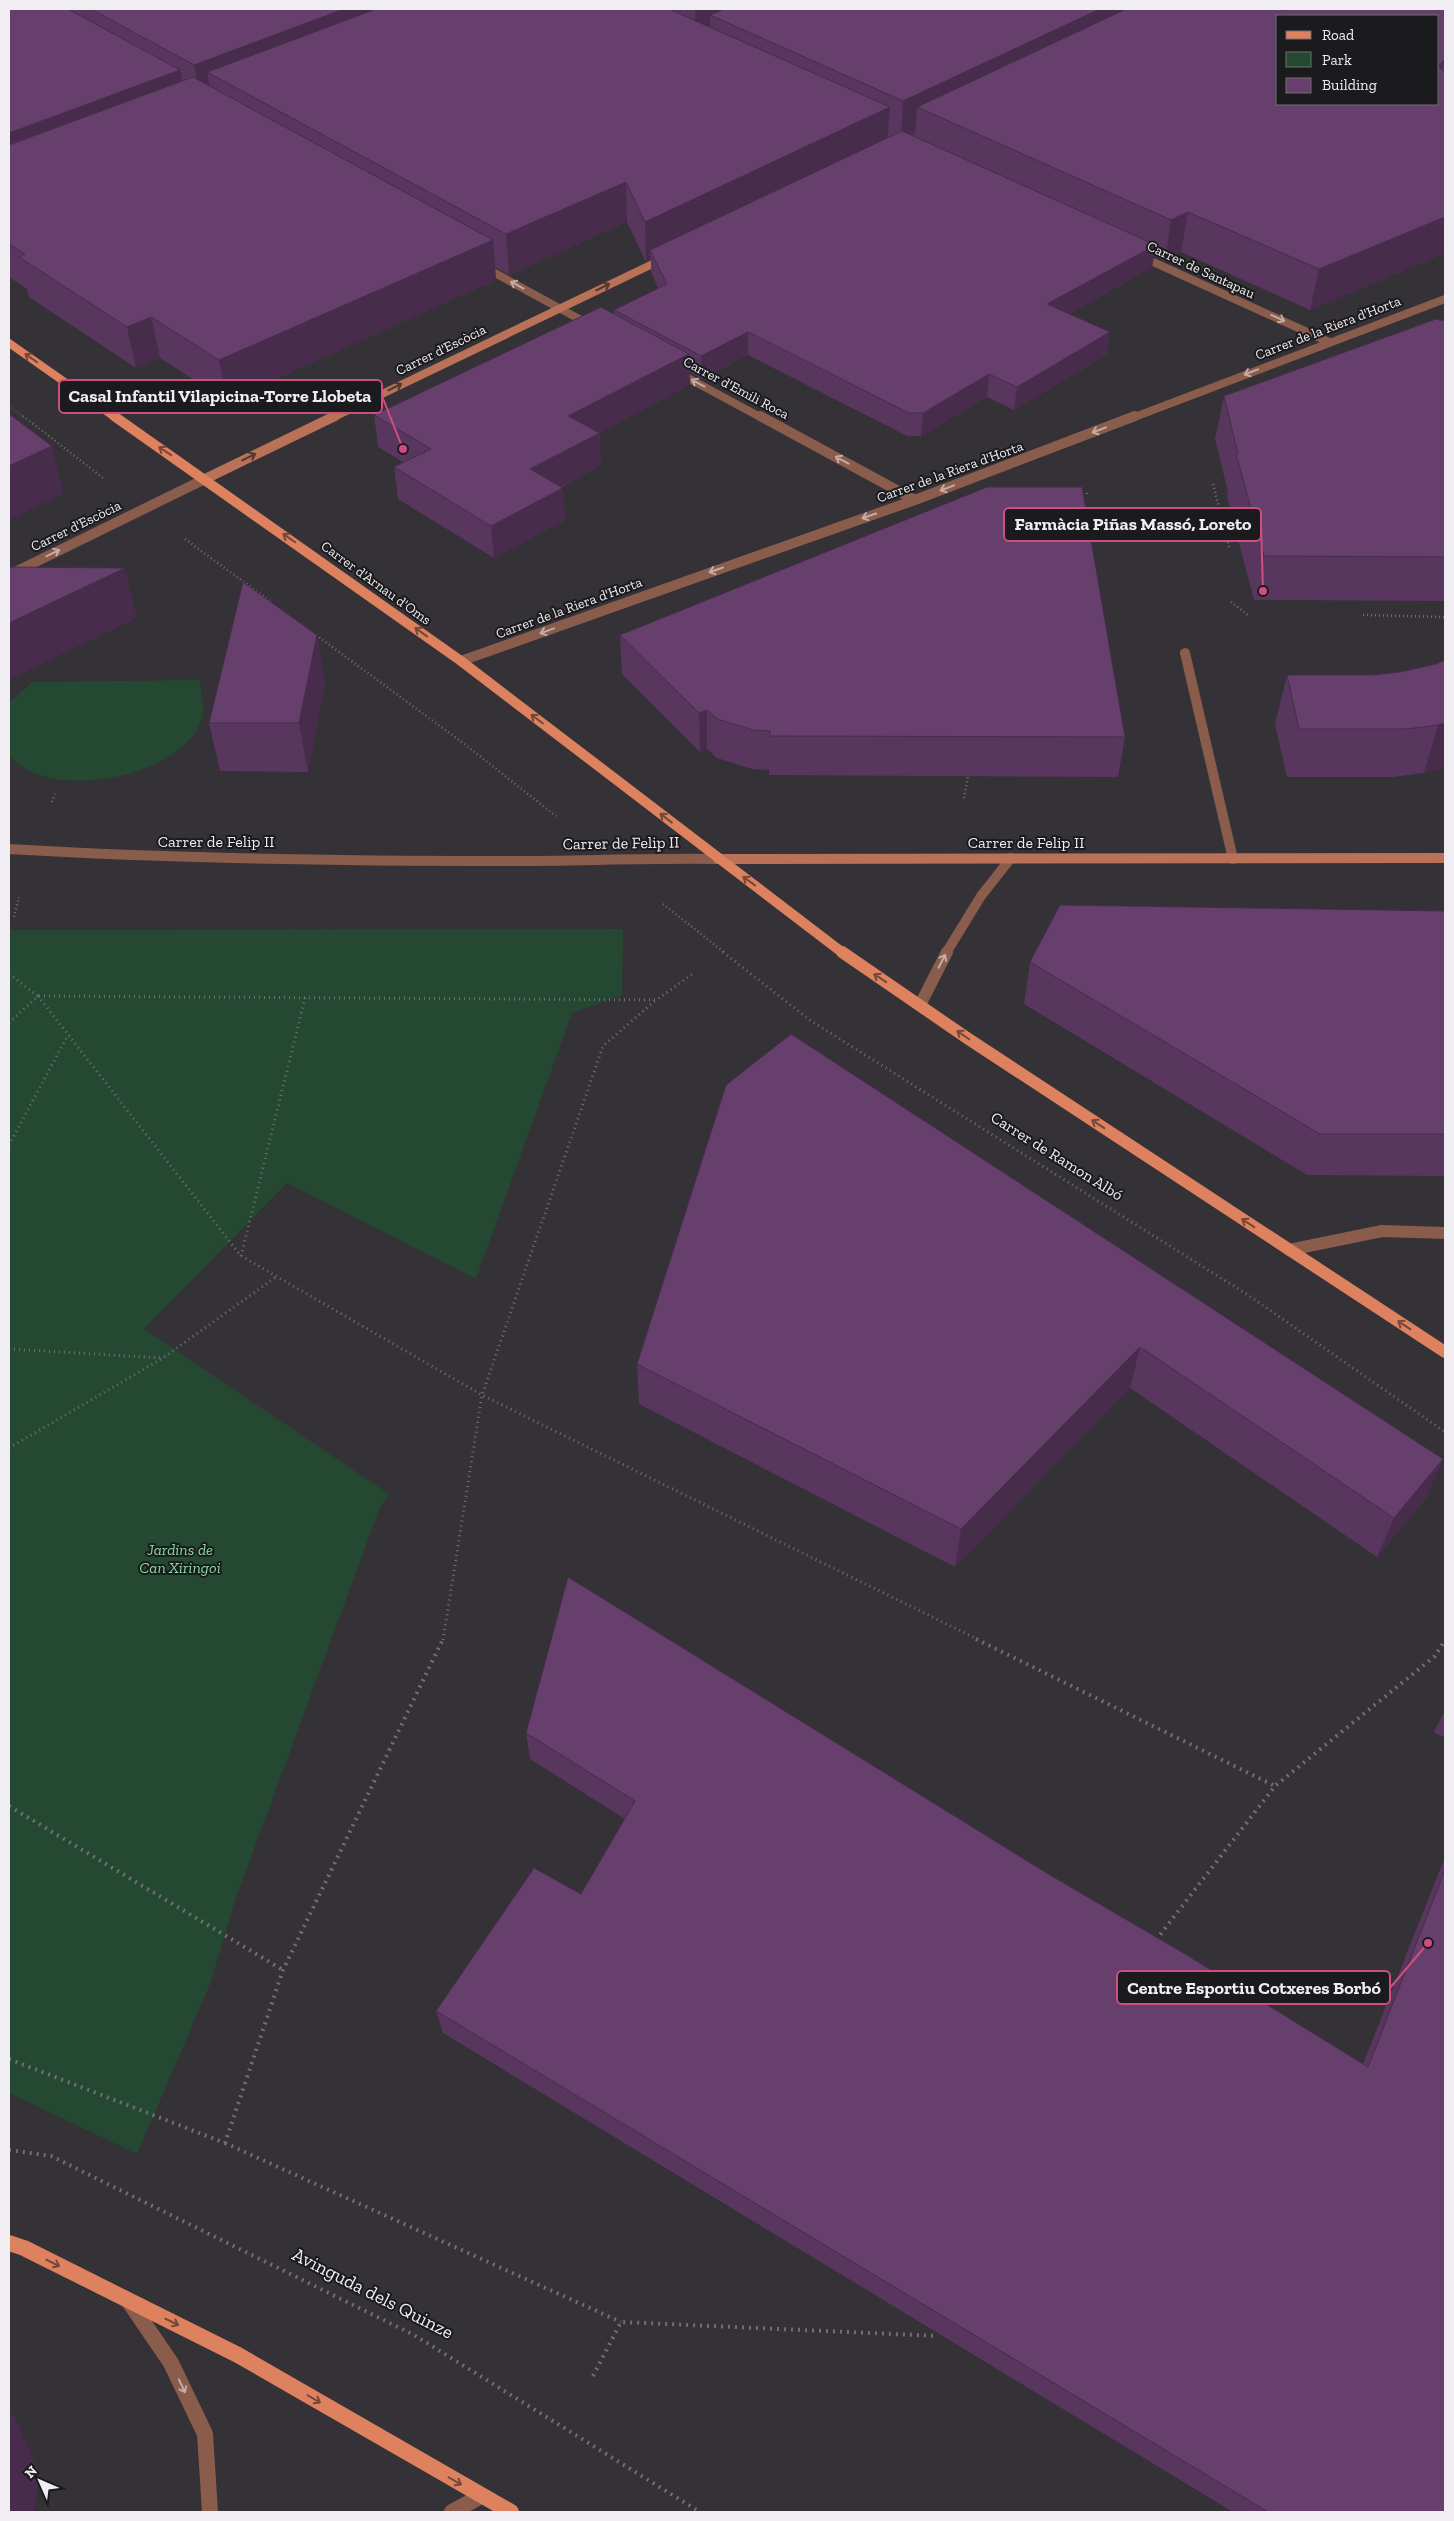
<svg xmlns="http://www.w3.org/2000/svg" width="1454" height="2521" viewBox="0 0 1454 2521" font-family="'Zilla Slab',serif">
	<style>
		.green { fill: #254832 }
		.lines { fill: none; stroke-linecap: round; stroke-linejoin: round }
		.path-far3 { stroke: #726f74; stroke-width: 2; stroke-dasharray: 0.5 2.5; stroke-linecap: butt }
		.path-far2 { stroke: #726f74; stroke-width: 2.5; stroke-dasharray: 1 3; stroke-linecap: butt }
		.path-far1 { stroke: #726f74; stroke-width: 3; stroke-dasharray: 1 4; stroke-linecap: butt }
		.path { stroke: #726f74; stroke-width: 4; stroke-dasharray: 2 5; stroke-linecap: butt }
		.service { stroke: #895c4b; stroke-width: 10 }
		.minor-far3 { stroke: #895c4b; stroke-width: 8 }
		.minor-far2 { stroke: #895c4b; stroke-width: 10 }
		.minor-far1 { stroke: #895c4b; stroke-width: 12 }
		.minor { stroke: #895c4b; stroke-width: 16 }
		.tertiary { stroke: #895c4b; stroke-width: 10 }
		.secondary-far1 { stroke: #b97157; stroke-width: 8 }
		.secondary { stroke: #b97157; stroke-width: 10 }
		.primary-far3 { stroke: #dd815f; stroke-width: 8 }
		.primary-far2 { stroke: #dd815f; stroke-width: 10 }
		.primary-far1 { stroke: #dd815f; stroke-width: 12 }
		.primary { stroke: #dd815f; stroke-width: 16 }
		.wall { fill: #58365d }
		.shaded-wall { fill: #472c4c }
		.building { fill: #663f6c; stroke: #472c4c; fill-rule: evenodd }
		.oneway { stroke: #c2aca7 }
		.oneway2 { stroke: #523831 }
		.oneway3 { stroke: #72483a }
		.labels { text-anchor: middle; dominant-baseline: central; stroke-width: 4; stroke-linejoin: round; paint-order: stroke }
		.far-street-label { font-size: 14px; fill: #f0eef2; stroke: #1b1a1c }
		.street-label { font-size: 16px; fill: #f0eef2; stroke: #1b1a1c }
		.park-label { font-size: 16px; font-style: italic; fill: #84dba4; stroke: #1b1a1c }
		.near-street-label { font-size: 19px; fill: #f0eef2; stroke: #1b1a1c }
		.leader { fill: none; stroke: #ce4e81; stroke-width: 2 }
		.callout-dot { fill: #ce4e81; stroke: #1b1a1c; stroke-width: 2 }
		.callout { fill: #1b1a1c; stroke: #ce4e81; stroke-width: 2 }
		.callout-label { font-size: 18px; text-anchor: middle; font-weight: bold; fill: #f0eef2 }
	</style>
	<rect width="100%" height="100%" fill="#343137"/>
	<path class="green" d="M199 680C201 691 205 707 202 718 185 778 45 805 9 754V703L32 682Z
		M623 929 622 995 572 1013 476 1279 287 1183 144 1329 389 1494 379 1510 236 1898 210 1984 137 2154 9 2093V930Z"/>
	<g class="lines">
		<path class="path-far3" d="M9 406 24 418"/>
		<path class="path-far2" d="M23 416 103 478
			M1213 484 1229 547
			M1087 493V497
			M185 539 270 601
			M1231 602 1248 615
			M1363 615 1445 617
			M316 635 463 743 556 816
			M964 798 968 776
			M52 802 55 794
			M663 904 725 953
			M14 917 19 897"/>
		<path class="path-far1" d="M723 952 811 1021 1248 1295 1445 1432
			M9 974 38 996 9 1023
			M38 996 241 1256 482 1395 979 1640
			M39 996 656 1000 694 973
			M9 1145 68 1035
			M241 1256 305 998
			M9 1349 162 1358
			M9 1448 163 1358 276 1277
			M443 1640 482 1395 603 1046 656 1000"/>
		<path class="path" d="M976 1639 1275 1786
			M9 1806 283 1970
			M1156 1940 1275 1786 1435 1656 1445 1640
			M9 2059 225 2143 283 1970 443 1639
			M225 2143 621 2322
			M9 2150 51 2156 414 2335 700 2512
			M593 2376 621 2322 938 2336"/>
		<path class="service" d="M1185 653 1233 859"/>
		<path class="minor-far3" d="M1138 255 1329 342
			M482 266 592 326
			M675 371 762 418
			M1132 418 1445 299"/>
		<path class="minor-far2" d="M760 416 915 500
			M461 661 915 500 1135 416
			M946 953 981 896 1011 858"/>
		<path class="minor-far1" d="M920 1005 947 952
			M1289 1250 1382 1231 1445 1233"/>
		<path class="minor" d="M128 2300 171 2363 205 2434 210 2512
			M452 2512 481 2496"/>
		<path class="tertiary" d="M9 575 205 479
			M9 849C175 859 341 861 507 861 577 861 647 858 718 859"/>
		<path class="secondary-far1" d="M332 418 665 258"/>
		<path class="secondary" d="M205 479 335 416
			M718 859 1445 858"/>
		<path class="primary-far3" d="M9 343 116 418"/>
		<path class="primary-far2" d="M114 416 461 661 843 953"/>
		<path class="primary-far1" d="M842 952 967 1038 1445 1352"/>
		<path class="primary" d="M9 2243 24 2248 238 2355 511 2512"/>
	</g>
	<path class="wall" d="M9 9H1445V253L1310 310 1181 252 1165 261 1154 256 1152 267 1069 314 1107 355 1014 410 987 397 921 436H907L748 355 702 379 689 372 690 385 599 433 601 465 561 487 563 488 565 520 494 558 398 499 394 467 403 462 378 447 374 415 614 314V310L658 288 651 272V260L646 262 627 222 509 275 495 267 496 280 227 401 160 358 136 368 29 297 27 289 9 277Z
		M1445 321V601L1254 600 1227 497 1228 492 1215 439 1224 396Z
		M620 635 1125 737 1118 777 769 775V770L752 769 717 758 707 749 700 752 622 674Z
		M1445 660V768L1424 773 1393 777H1287L1275 724 1287 675H1373L1400 672 1436 664Z
		M325 683 308 772 220 771 209 723Z
		M1445 911V1176L1307 1175 1024 1004 1030 962Z
		M726 1085 1443 1459 1426 1498 1377 1557 1130 1388 955 1567 639 1404 637 1364Z
		M1445 1710V1738L1434 1732Z
		M526 1733 1050 1875 1363 2064 1445 1857V2512H1233L443 2033 436 2011 581 1894 625 1819 530 1759Z"/>
	<path class="shaded-wall" d="M344 9H449L207 72 212 99 201 103 194 65Z
		M695 9H789L710 15V40L696 46Z
		M1100 9H1175L917 107 915 133 901 140 903 101Z
		M1444 60 1438 86 1439 66Z
		M180 70 187 108 9 176V133Z
		M890 107 887 146 650 250 651 260 646 262 645 222Z
		M626 182 627 222 509 275 506 234Z
		M1188 212 1181 252 1165 261 1171 220Z
		M1445 217V253L1310 310 1319 269Z
		M493 240 496 280 227 401 219 360Z
		M1156 245 1152 267 1045 327 1047 304Z
		M151 317 160 358 136 368 127 327Z
		M748 332V355L702 379 701 356Z
		M1110 332 1107 355 1014 410 1017 387Z
		M689 354 690 385 570 448 568 416Z
		M989 374 987 397 921 436 923 413Z
		M600 433 601 465 533 501 530 469Z
		M52 446 64 494 9 520V466Z
		M563 488 565 520 494 558 491 526Z
		M125 568 137 618 9 680V623Z
		M317 635 325 683 308 772 299 723Z
		M707 710V749L700 752 699 713Z
		M1445 723V768L1424 773 1438 725Z
		M1140 1347 1130 1388 955 1567 961 1529Z
		M1443 1459 1426 1498 1377 1557 1394 1518Z
		M9 2411 15 2417 39 2472 35 2512H9Z"/>
	<path class="building" d="M9 9H68L180 70 9 133Z
		M91 9H344L194 65Z
		M376 9H669L890 107 645 222 626 182 506 234 207 72Z
		M724 9H1100L903 101 710 15Z
		M1126 9H1279L1283 10 1287 9H1445V60H1444L1439 66 1442 70 1445 72V217L1319 269 1188 212 1171 220 917 107ZM1278 16H1438V104H1278Z
		M193 77 493 240 219 360 151 317 127 327 19 257 25 254 9 244V145Z
		M902 131 1156 245 1047 304 1110 332 1017 387 989 374 923 413H909L748 332 701 356 614 310 667 284 650 250Z
		M601 307 689 354 568 416 600 433 530 469 563 488 491 526 394 467 431 449 374 415Z
		M1436 319 1445 321V557L1264 556 1236 454H1238L1224 396Z
		M9 414 52 446 9 466Z
		M987 487H1082L1125 737 770 736V731L753 730 717 719 707 710 699 713 620 635Z
		M9 567 125 568 9 623Z
		M243 582 317 635 299 723H209Z
		M1445 660V723L1438 725 1407 729H1299L1287 675H1373L1400 672 1436 664Z
		M1060 905 1445 911V1134H1320L1030 962Z
		M791 1034 1443 1459 1394 1518 1140 1347 961 1529 637 1364 726 1085Z
		M568 1577 1050 1875 1185 1954 1368 2067 1445 1870V2512H1268L436 2011 534 1868 581 1894 635 1801 526 1733Z"/>
	<defs><path id="oneway-shaft" d="M-6 0H5M1.5-3L5.5 0L1.5 3" fill="none" stroke-width="1.6" stroke-linecap="round" stroke-linejoin="round" transform="scale(1.25)"/></defs>
	<g class="oneway">
		<use href="#oneway-shaft" transform="translate(517 285) rotate(-151)"/>
		<use href="#oneway-shaft" transform="translate(1278 318) rotate(25)"/>
		<use href="#oneway-shaft" transform="translate(1251 372) rotate(159)"/>
		<use href="#oneway-shaft" transform="translate(698 383) rotate(-152)"/>
		<use href="#oneway-shaft" transform="translate(1099 430) rotate(159)"/>
		<use href="#oneway-shaft" transform="translate(842 460) rotate(-152)"/>
		<use href="#oneway-shaft" transform="translate(947 488) rotate(159)"/>
		<use href="#oneway-shaft" transform="translate(869 516) rotate(161)"/>
		<use href="#oneway-shaft" transform="translate(53 553) rotate(-26)"/>
		<use href="#oneway-shaft" transform="translate(716 570) rotate(161)"/>
		<use href="#oneway-shaft" transform="translate(547 631) rotate(160)"/>
		<use href="#oneway-shaft" transform="translate(942 961) rotate(-63)"/>
		<use href="#oneway-shaft" transform="translate(182 2386) rotate(65)"/>
	</g>
	<g class="oneway2">
		<use href="#oneway-shaft" transform="translate(603 287) rotate(-26)"/>
		<use href="#oneway-shaft" transform="translate(395 387) rotate(-26)"/>
		<use href="#oneway-shaft" transform="translate(249 457) rotate(-26)"/>
	</g>
	<g class="oneway3">
		<use href="#oneway-shaft" transform="translate(31 358) rotate(-145)"/>
		<use href="#oneway-shaft" transform="translate(165 451) rotate(-146)"/>
		<use href="#oneway-shaft" transform="translate(289 538) rotate(-145)"/>
		<use href="#oneway-shaft" transform="translate(421 632) rotate(-144)"/>
		<use href="#oneway-shaft" transform="translate(537 719) rotate(-143)"/>
		<use href="#oneway-shaft" transform="translate(666 818) rotate(-142)"/>
		<use href="#oneway-shaft" transform="translate(749 881) rotate(-144)"/>
		<use href="#oneway-shaft" transform="translate(880 978) rotate(-146)"/>
		<use href="#oneway-shaft" transform="translate(963 1035) rotate(-145)"/>
		<use href="#oneway-shaft" transform="translate(1098 1124) rotate(-147)"/>
		<use href="#oneway-shaft" transform="translate(1248 1223) rotate(-147)"/>
		<use href="#oneway-shaft" transform="translate(1404 1325) rotate(-147)"/>
		<use href="#oneway-shaft" transform="translate(53 2263) rotate(27)"/>
		<use href="#oneway-shaft" transform="translate(172 2322) rotate(26)"/>
		<use href="#oneway-shaft" transform="translate(314 2399) rotate(30)"/>
		<use href="#oneway-shaft" transform="translate(455 2481) rotate(30)"/>
	</g>
	<g class="labels">
		<g class="far-street-label">
			<text transform="translate(1201 270) rotate(25)">Carrer de Santapau</text>
			<text transform="translate(1328 328) rotate(-21)">Carrer de la Riera d'Horta</text>
			<text transform="translate(441 350) rotate(-26)">Carrer d'Escòcia</text>
			<text transform="translate(736 388) rotate(28)">Carrer d'Emili Roca</text>
			<text transform="translate(950 472) rotate(-20)">Carrer de la Riera d'Horta</text>
			<text transform="translate(76 526) rotate(-26)">Carrer d'Escòcia</text>
			<text transform="translate(376 583) rotate(36)">Carrer d'Arnau d'Oms</text>
			<text transform="translate(569 608) rotate(-20)">Carrer de la Riera d'Horta</text>
		</g>
		<g class="street-label">
			<text x="216" y="841">Carrer de Felip II</text>
			<text x="1026" y="842">Carrer de Felip II</text>
			<text transform="translate(621 843) rotate(-1)">Carrer de Felip II</text>
			<text transform="translate(1057 1156) rotate(32)">Carrer de Ramon Albó</text>
		</g>
		<g class="park-label">
			<text x="180" y="1549">Jardins de<tspan x="180" dy="18">Can Xiringoi</tspan></text>
		</g>
		<g class="near-street-label">
			<text transform="translate(373 2293) rotate(27)">Avinguda dels Quinze</text>
		</g>
	</g>
	<path class="leader" d="M403 449L382 396M1263 591L1261 524M1428 1943L1390 1988"/>
	<g class="callout-dot">
		<circle cx="403" cy="449" r="5"/>
		<circle cx="1263" cy="591" r="5"/>
		<circle cx="1428" cy="1943" r="5"/>
	</g>
	<g class="callout">
		<rect x="59" y="380" width="323" height="33" rx="5"/>
		<rect x="1004" y="508" width="257" height="33" rx="5"/>
		<rect x="1117" y="1971" width="273" height="33" rx="5"/>
	</g>
	<g class="callout-label">
		<text x="220" y="402">Casal Infantil Vilapicina-Torre Llobeta</text>
		<text x="1133" y="530">Farmàcia Piñas Massó, Loreto</text>
		<text x="1254" y="1994">Centre Esportiu Cotxeres Borbó</text>
	</g>
	<rect width="1454" height="2521" fill="none" stroke="#f0eef2" stroke-width="20"/>
	<rect x="1276" y="15" width="162" height="90" fill="#1b1a1c" stroke="#706f72"/>
	<rect x="1286" y="31" width="25" height="8" fill="#dd815f" stroke="#706f72"/>
	<text x="1322" y="40" font-size="15" fill="#f0eef2">Road</text>
	<rect x="1286" y="52" width="25" height="15" fill="#254832" stroke="#706f72"/>
	<text x="1322" y="65" font-size="15" fill="#f0eef2">Park</text>
	<rect x="1286" y="78" width="25" height="15" fill="#663f6c" stroke="#706f72"/>
	<text x="1322" y="90" font-size="15" fill="#f0eef2">Building</text>
	<g transform="translate(40 2481) rotate(315)" stroke="#1b1a1c" stroke-width="4" paint-order="stroke">
	<path d="M0-4L9 19L0 12L-9 19Z" fill="#f0eef2"/>
	<text y="-8" font-size="14" font-weight="bold" text-anchor="middle" fill="#f0eef2">N</text>
	</g>
</svg>
